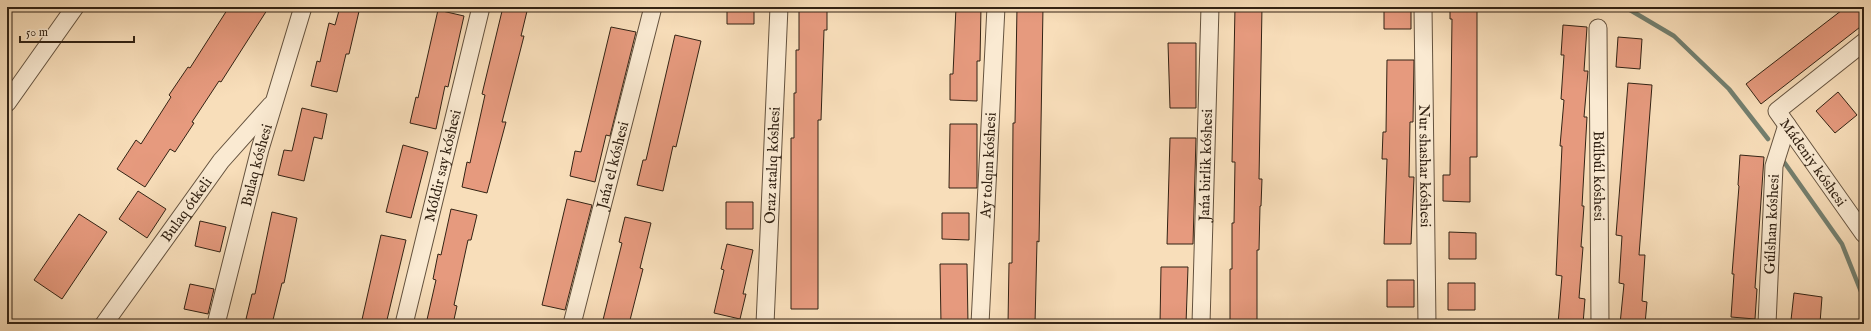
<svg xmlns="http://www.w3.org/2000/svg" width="1871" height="331" viewBox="0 0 1871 331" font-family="'IM FELL English',serif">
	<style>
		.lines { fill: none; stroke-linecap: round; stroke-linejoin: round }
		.stream { stroke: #737f6f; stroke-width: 4.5 }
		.building { fill: #e69a7e; stroke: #332314 }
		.minor-casing { stroke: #64523e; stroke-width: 19 }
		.minor { stroke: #faead2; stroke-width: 17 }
		.labels { text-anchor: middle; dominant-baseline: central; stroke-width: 4; stroke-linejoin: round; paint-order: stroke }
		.street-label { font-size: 15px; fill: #332314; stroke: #faead2 }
	</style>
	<rect width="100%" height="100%" fill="#f8deba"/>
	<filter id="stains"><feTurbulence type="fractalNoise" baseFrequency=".005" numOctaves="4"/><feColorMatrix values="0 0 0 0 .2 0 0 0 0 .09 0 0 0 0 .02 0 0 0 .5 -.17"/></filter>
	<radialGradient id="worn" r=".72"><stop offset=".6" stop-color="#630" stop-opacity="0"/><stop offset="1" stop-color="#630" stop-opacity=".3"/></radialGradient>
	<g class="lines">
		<path class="stream" d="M1625 7 1674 36 1729 89 1768 139
			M1784 162 1842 244 1864 299"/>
	</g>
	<path class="building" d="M229 7H269L221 82 219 81 192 122 194 123 175 152 170 149 145 187 117 169 136 140 141 144 171 97 169 95 188 67 190 68Z
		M340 7H360L349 54H346L337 92 311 86 317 61 320 62 329 23 335 25Z
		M503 7H528L521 36H524L502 122H506L487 193 462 187 467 162 470 163 485 95 482 94Z
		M727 7H754V24H727Z
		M799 7H827V30H824L821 120H818V309H791V138H794V93H796V50H799Z
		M956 7H981L980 61H977V101L950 100V74H953Z
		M1017 7H1043L1039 242 1037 241 1035 324H1008L1009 263H1012L1013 123H1015Z
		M1235 7H1262L1259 179H1262L1261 206H1260L1259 250H1257V324H1230V269H1232V223H1234L1235 162H1232Z
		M1384 7H1411V29H1384Z
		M1450 7H1477V157H1470V202L1443 201V175H1450L1452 19H1450Z
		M1846 7H1864V24L1761 104 1746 84Z
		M438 10 464 16 448 87 445 86 436 129 410 123 416 97 418 98Z
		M1563 25 1587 27 1584 71H1588L1584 117H1587L1582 206H1584L1581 247H1583L1579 298 1585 299 1583 324H1558L1562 276 1556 275 1562 146H1560L1564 100 1561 99 1564 55H1561Z
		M611 27 636 32 610 136 606 135 595 182 570 176 575 151 581 152Z
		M675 35 701 41 676 147 673 146 663 191 637 185 643 160H646Z
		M1618 37 1642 39 1640 69 1616 67Z
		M1168 43H1196V108H1170Z
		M1387 60H1414L1413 122H1410L1409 177H1414L1411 244H1384L1387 159H1382L1383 132H1386Z
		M1628 83 1652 85 1639 255H1645L1642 301 1647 302 1645 324H1620L1624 284 1619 283 1622 236 1616 235Z
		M1838 92 1857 115 1835 133 1816 111Z
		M302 108 327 114 322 139 314 137 304 181 278 175 284 150 292 151Z
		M950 124H977V188H949Z
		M1170 138H1196L1193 244H1167Z
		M403 145 428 152 411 218 386 212Z
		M1740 155 1764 157 1755 288 1757 289 1755 319 1731 317 1734 274H1732L1739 186 1738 185Z
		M138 191 166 209 147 238 119 219Z
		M567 199 592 205 565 310 542 305Z
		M726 202H753V229H726Z
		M451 209 477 215 471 240H468L454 305 457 306 453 324H426L436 280 433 279 438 254 441 255Z
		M272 212 297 218 284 283H282L272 324H267L246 319 252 294H255Z
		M942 213H969V240L942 239Z
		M79 214 107 232 62 299 34 280Z
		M625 217 651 223 640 268 643 269 629 324H602L622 243 619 242Z
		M200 221 226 227 220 252 195 246Z
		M1449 232 1476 233V259H1449Z
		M381 235 406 240 386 324H361Z
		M727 244 753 250 743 294H746L740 319 714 313 724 270 721 269Z
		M940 264H967L968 324H941Z
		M1161 267H1188L1186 324H1160Z
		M1387 280H1414V307H1387Z
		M1448 283H1475V310H1448Z
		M190 284 214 289 208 314 184 309Z
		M1794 293 1822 297 1820 323 1791 320Z"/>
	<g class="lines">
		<defs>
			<g id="minor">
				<path id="s1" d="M1423 7 1427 324"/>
				<path id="s2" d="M1598 28 1600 324"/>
				<path id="s3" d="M1864 42 1777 111 1864 234"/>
				<path d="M7 103 75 7"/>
				<path id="s4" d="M104 324 221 161 271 105"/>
				<path id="s5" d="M216 324 260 149 303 7"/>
				<path id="s6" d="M404 324 481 7"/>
				<path id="s7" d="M572 324 653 7"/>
				<path id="s8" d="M765 324 779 7"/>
				<path id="s9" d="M980 324 996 7"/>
				<path id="s10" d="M1201 324 1210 7"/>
				<path id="s11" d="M1767 324 1774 166 1787 125"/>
			</g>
		</defs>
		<use href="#minor" class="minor-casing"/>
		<use href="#minor" class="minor"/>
	</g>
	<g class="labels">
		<g class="street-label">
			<text stroke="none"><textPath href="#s3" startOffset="174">Mádeniy kóshesi</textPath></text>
			<text stroke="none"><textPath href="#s5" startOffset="164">Bulaq kóshesi</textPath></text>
			<text stroke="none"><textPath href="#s8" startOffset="159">Oraz atalıq kóshesi</textPath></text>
			<text stroke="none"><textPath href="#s10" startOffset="159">Jańa birlik kóshesi</textPath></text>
			<text stroke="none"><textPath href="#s6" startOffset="163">Móldir say kóshesi</textPath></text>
			<text stroke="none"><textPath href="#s7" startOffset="164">Jańa el kóshesi</textPath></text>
			<text stroke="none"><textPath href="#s9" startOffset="159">Ay tolqın kóshesi</textPath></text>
			<text stroke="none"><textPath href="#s1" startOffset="159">Nur shashar kóshesi</textPath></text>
			<text stroke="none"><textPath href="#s2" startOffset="148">Búlbúl kóshesi</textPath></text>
			<text stroke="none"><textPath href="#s4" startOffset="141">Bulaq ótkeli</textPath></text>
			<text stroke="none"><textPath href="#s11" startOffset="100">Gúlshan kóshesi</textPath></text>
		</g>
	</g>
	<rect width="1871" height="331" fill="none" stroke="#f8deba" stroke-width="24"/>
	<rect x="8" y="8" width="1855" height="315" fill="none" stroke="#332314" stroke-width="2"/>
	<rect x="12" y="12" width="1847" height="307" fill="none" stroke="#332314"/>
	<path d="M20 36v6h114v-6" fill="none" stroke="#332314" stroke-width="2"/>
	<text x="26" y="36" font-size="12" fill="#332314" stroke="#faead2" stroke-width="3" paint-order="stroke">50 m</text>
	<rect width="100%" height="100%" filter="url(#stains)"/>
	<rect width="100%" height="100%" fill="url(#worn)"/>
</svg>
